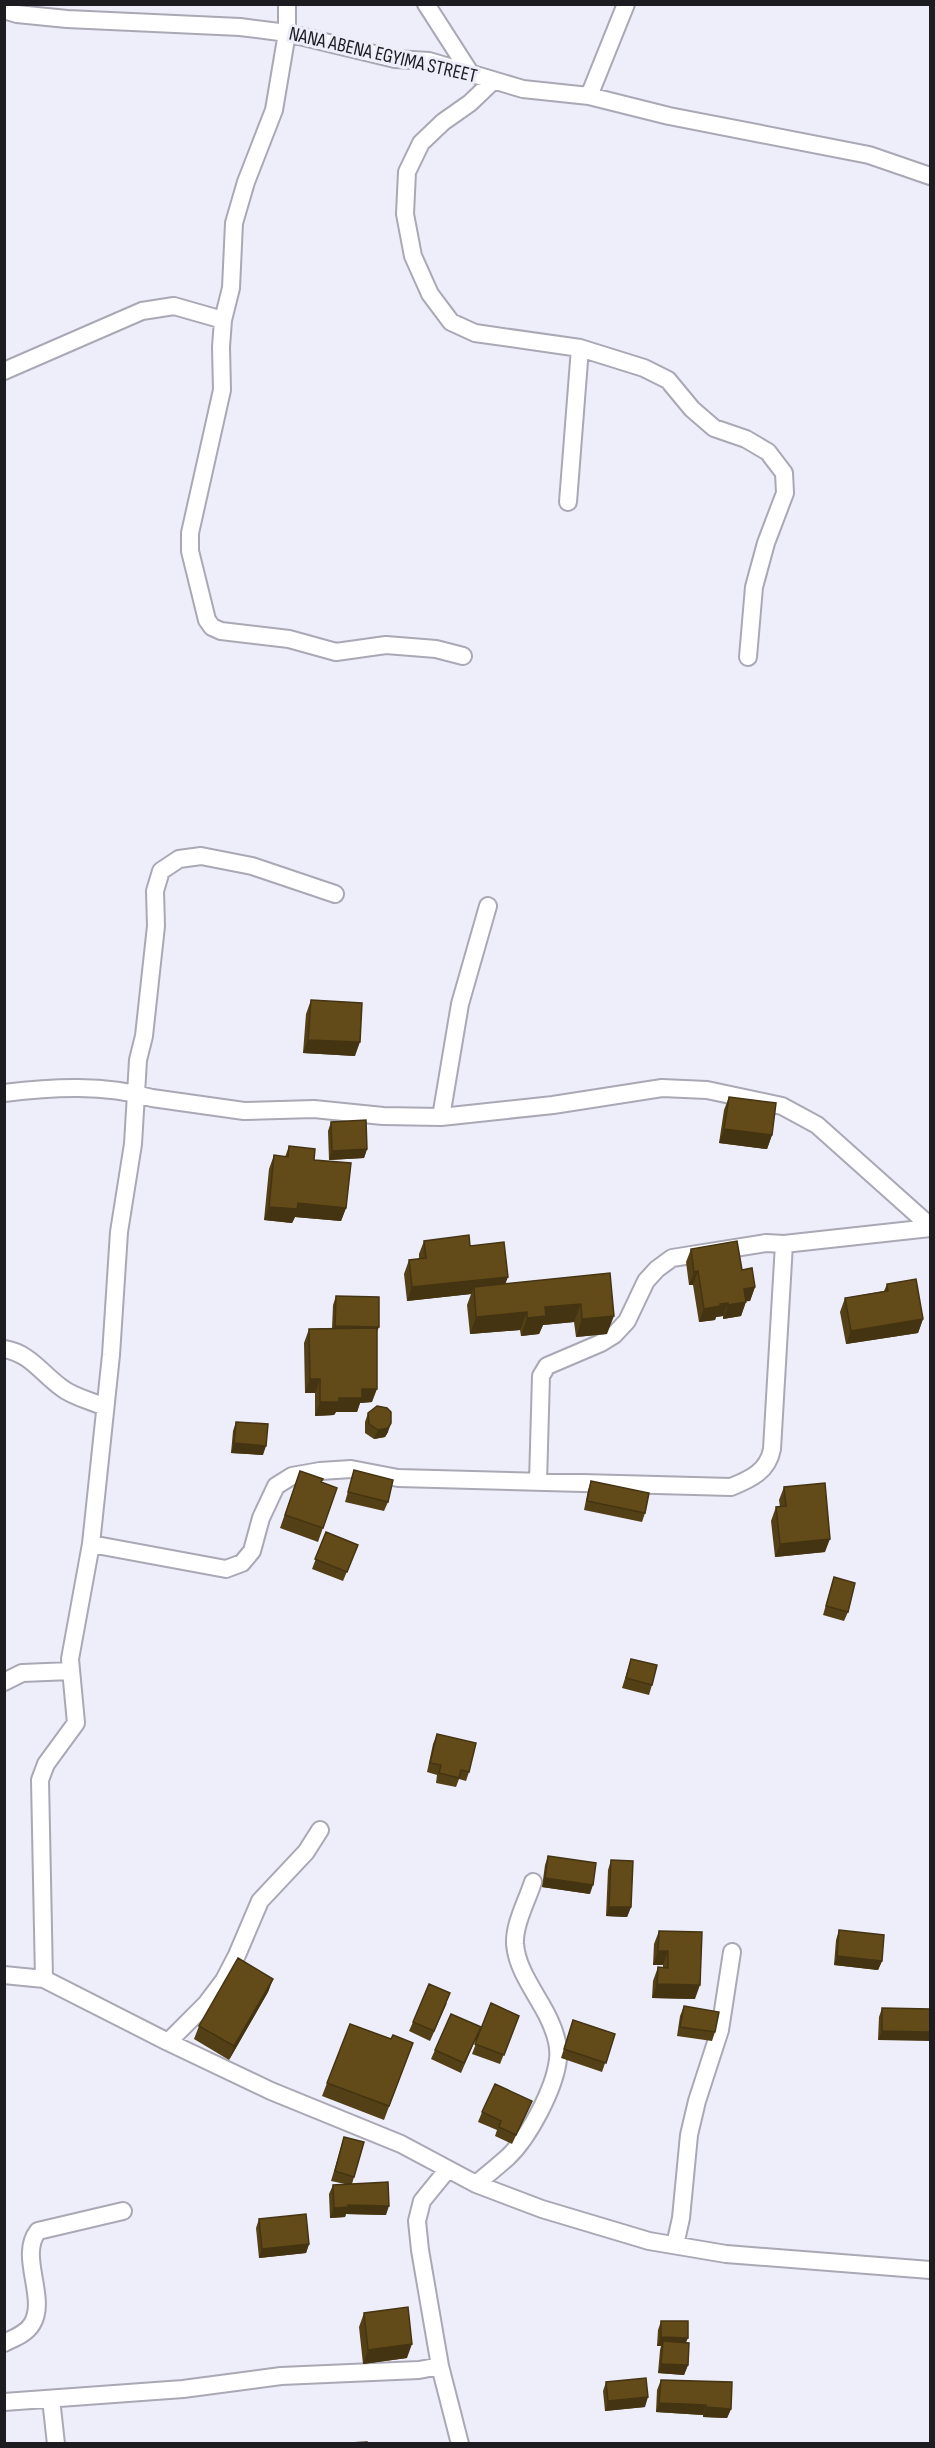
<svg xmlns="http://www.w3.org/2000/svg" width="935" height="2448" viewBox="0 0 935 2448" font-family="'Sofia Sans Condensed',sans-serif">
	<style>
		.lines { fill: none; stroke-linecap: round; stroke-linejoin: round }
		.street-casing { stroke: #a9a8b4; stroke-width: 20 }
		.street { stroke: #fff; stroke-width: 16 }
		.wall { fill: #544016 }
		.shaded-wall { fill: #453412 }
		.building { fill: #624b19; stroke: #453412; stroke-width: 1.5 }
		.labels { text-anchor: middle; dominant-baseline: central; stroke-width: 6; stroke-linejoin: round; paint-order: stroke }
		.street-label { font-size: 20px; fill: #1d1d21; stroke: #eeedfa }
	</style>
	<rect width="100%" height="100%" fill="#eeedfa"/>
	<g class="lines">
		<defs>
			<path id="street" d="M287 4V33L274 110 246 182 234 223 231 288 223 320 221 347 222 390 190 533V551L207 620 212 627 221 631 289 639 336 652 386 645 436 649 463 656
				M426 4 469 71
				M4 10 17 14 67 19 240 27 287 33 395 59 429 61 523 89 589 96 669 116 869 155 930 176
				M493 81 470 103 443 122 421 143 407 172 405 214 413 256 430 294 451 322 475 333 580 348 644 368 668 380 692 409 714 428 746 439 768 452 784 473 785 493 766 543 754 587 748 657
				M589 96 626 4
				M4 371 142 311 174 306 223 320
				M568 502 580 348
				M4 1093C53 1087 104 1084 152 1098L244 1111 314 1109 383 1116 441 1117 553 1105 662 1088 707 1090 782 1106 817 1125 930 1226
				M441 1117 460 1004 488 906
				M4 1349C30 1353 42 1374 62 1388 73 1397 92 1401 105 1407
				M538 1482 541 1376 547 1366 601 1343 614 1335 627 1321 646 1281 657 1269 672 1258 766 1243 784 1244
				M91 1544 226 1569 242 1563 252 1551 261 1518 276 1486 292 1476 320 1471 351 1469 398 1478 731 1487C751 1479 768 1471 772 1449L784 1244 930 1228
				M4 1682 22 1673 71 1671
				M4 1975 44 1979 168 2042 271 2091 401 2144 476 2184 542 2209 649 2241 726 2254 930 2270
				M44 1979 40 1780 46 1764 76 1723 70 1659 91 1544 111 1355 119 1232 133 1144 138 1060 144 1036 156 926 155 891 161 871 179 859 201 856 252 866 335 894
				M168 2042 206 2004 224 1980 237 1955 260 1901 306 1852 320 1830
				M476 2184C487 2175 498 2166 508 2157 529 2137 555 2088 558 2059 560 2044 554 2029 547 2015 536 1993 517 1970 515 1944 514 1924 527 1901 533 1882
				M675 2245 681 2218 689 2135 697 2101 720 2030 732 1952
				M4 2343C14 2338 26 2334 32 2324 48 2298 18 2256 38 2231L123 2211
				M440 2366 460 2444
				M51 2399 56 2444
				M4 2402 183 2389 281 2376 419 2370 440 2366 420 2250 417 2221 422 2201 448 2169"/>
		</defs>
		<use href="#street" class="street-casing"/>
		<use href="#street" class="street"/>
	</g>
	<path class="wall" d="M311 1000 355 1056 303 1053 306 1014Z
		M729 1097 772 1135 767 1149 719 1143 724 1110Z
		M331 1122 367 1149 364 1158 329 1160 328 1131Z
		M289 1146 314 1160 346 1208 341 1221 295 1217 292 1223 264 1220 269 1169 274 1155 285 1157Z
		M424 1241 470 1246 505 1284 610 1273 607 1334 576 1337 574 1322 543 1325 539 1334 521 1336 520 1330 470 1334 467 1305 471 1294 407 1301 404 1274 409 1260 419 1259V1254Z
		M691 1249 742 1270 755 1287 750 1301H746L741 1316 723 1319V1316L716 1317 715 1320 699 1322 693 1285H689L686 1262Z
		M887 1284 923 1319 918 1333 846 1344 840 1312 845 1298 884 1291Z
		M336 1296 377 1332 372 1402 360 1403 357 1412H336L334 1415 315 1416V1393H305L304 1343 309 1329 332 1328 333 1305Z
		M368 1413 388 1432 385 1437 374 1439 365 1433V1422Z
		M236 1422 263 1455 231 1453 233 1431Z
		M354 1470 388 1502 384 1511 345 1502Z
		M300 1471 321 1482 337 1488 318 1542 280 1528Z
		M591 1481 645 1513 642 1522 584 1510 588 1490Z
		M784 1487 825 1552 775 1557 771 1521 776 1507H780L779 1500Z
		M326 1532 358 1545 343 1581 312 1569Z
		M834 1577 848 1612 844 1621 823 1615Z
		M631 1659 652 1685 649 1695 622 1688Z
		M437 1734 469 1772 466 1781 459 1779 456 1787 436 1783 437 1775 427 1772 433 1744Z
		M548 1856 590 1894 542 1887 545 1865Z
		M611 1860 631 1907 627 1917 606 1916 608 1870Z
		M839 1930 882 1961 878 1970 834 1965 836 1940Z
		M659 1931 695 1999 652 1998 653 1981 658 1967 663 1968V1965H653L654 1944Z
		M273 1979 268 1992 229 2060 194 2039 199 2026Z
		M447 2003 430 2041 409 2031 413 2022Z
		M491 2003 519 2016 500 2064 472 2054Z
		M684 2006 715 2032 712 2041 677 2036 680 2016Z
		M882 2008 930 2009 878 2040 879 2017Z
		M573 2020 615 2034 602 2072 561 2058Z
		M350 2024 391 2039 413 2043 384 2120 322 2096Z
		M477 2036 461 2073 431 2059 435 2050Z
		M528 2110 512 2144 495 2136 497 2130 478 2122 482 2112Z
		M344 2137 354 2177 352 2184 386 2215 346 2214 345 2217 330 2218 329 2194 333 2185 345 2184 331 2181Z
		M259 2219 309 2244 306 2253 259 2258 256 2228Z
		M364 2313 407 2358 363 2364 359 2327Z
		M661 2321 686 2342 688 2365 684 2375 658 2373 660 2350 661 2346H657L658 2330Z
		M661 2380 731 2409 727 2418 703 2417V2415L656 2412 657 2390Z
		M606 2382 645 2407 605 2411 603 2391Z"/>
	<path class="shaded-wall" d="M308 1040 360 1042 355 1056 303 1053Z
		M724 1129 772 1135 767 1149 719 1143Z
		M367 1149 364 1158 329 1160 332 1151Z
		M298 1203 346 1208 341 1221 295 1217 292 1223 264 1220 269 1207Z
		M698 1271 693 1285H689L694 1272Z
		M508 1277 503 1290 474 1287 471 1294 407 1301 412 1287Z
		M755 1287 750 1301 739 1302 744 1289Z
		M746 1302 741 1316 723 1319 728 1305Z
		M728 1303 723 1316 716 1317 715 1320 699 1322 704 1309Z
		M581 1304 574 1322 543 1325 539 1334 521 1336 527 1318 545 1307Z
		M527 1312 520 1330 470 1334 476 1317Z
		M614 1316 607 1334 576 1337 582 1319Z
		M923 1319 918 1333 846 1344 851 1331Z
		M335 1326 379 1327 375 1336 332 1335Z
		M310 1379H320L315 1393H305Z
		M362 1389H377L372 1402 360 1403 357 1412H336L334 1415 315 1416 320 1402Z
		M391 1423 388 1432 385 1437 374 1439 378 1430Z
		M234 1443 266 1446 263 1455 231 1453Z
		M830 1539 825 1552 775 1557 780 1544Z
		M545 1878 593 1885 590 1894 542 1887Z
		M609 1907H631L627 1917 606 1916Z
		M658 1951H668L663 1965H653Z
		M837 1956 882 1961 878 1970 834 1965Z
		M273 1979 268 1992 229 2060 234 2046Z
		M657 1984 700 1985 695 1999 652 1998Z
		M882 2031 930 2032V2041L878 2040Z
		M348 2205 389 2206 386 2215 346 2214 345 2217 330 2218 334 2208Z
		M309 2244 306 2253 259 2258 262 2249Z
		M661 2337 688 2338 684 2347 663 2341 661 2346H657Z
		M412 2344 407 2358 363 2364 368 2350Z
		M661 2364 688 2365 684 2375 658 2373Z
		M648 2397 645 2407 605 2411 608 2401Z
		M659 2403 706 2405 703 2415 656 2412Z
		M706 2407 731 2409 727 2418 703 2417Z"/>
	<path class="building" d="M311 1000 362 1003 360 1042 308 1040Z
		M729 1097 776 1103 772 1135 724 1129Z
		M366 1120 367 1149 332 1151 331 1122Z
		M289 1146 315 1149 314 1160 351 1163 346 1208 298 1203 297 1209 269 1207 274 1155 288 1157Z
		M469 1235 470 1246 504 1242 508 1277 412 1287 409 1260 426 1258 424 1241Z
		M737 1241 742 1270 752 1268 755 1287 744 1289 746 1302 728 1305V1303L720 1304V1306L704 1309 698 1271 694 1272 691 1249Z
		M610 1273 614 1316 582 1319 581 1304 545 1307 546 1316 527 1318V1312L476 1317 474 1287Z
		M916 1279 923 1319 851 1331 845 1298 888 1291 887 1284Z
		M336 1296 379 1297V1327L335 1326Z
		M377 1328V1389H362V1398H339V1402H320V1379H310L309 1329Z
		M377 1406 387 1408 391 1412V1423L388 1428 378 1430 369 1424 368 1413Z
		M236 1422 268 1424 266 1446 234 1443Z
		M354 1470 393 1480 388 1502 348 1492Z
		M300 1471 323 1479 321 1482 337 1488 323 1528 285 1515Z
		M591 1481 649 1493 645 1513 587 1501Z
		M825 1483 830 1539 780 1544 776 1507 786 1506 784 1487Z
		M326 1532 358 1545 347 1572 315 1559Z
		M834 1577 855 1583 848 1612 826 1606Z
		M631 1659 657 1665 652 1685 626 1678Z
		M437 1734 476 1743 469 1772 461 1770 459 1778 439 1773 441 1765 430 1763Z
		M548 1856 596 1863 593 1885 545 1878Z
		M611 1860 633 1861 631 1907H609Z
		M839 1930 884 1935 882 1961 837 1956Z
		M659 1931 702 1932 700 1985 657 1984 658 1967 668 1968V1951H658Z
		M238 1958 273 1979 234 2046 199 2026Z
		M429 1984 450 1993 434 2031 413 2022Z
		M491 2003 519 2016 504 2055 475 2044Z
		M684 2006 719 2012 715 2032 680 2027Z
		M882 2008 930 2009V2032L882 2031Z
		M451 2014 481 2027 464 2063 435 2050Z
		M573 2020 615 2034 606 2063 564 2049Z
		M350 2024 391 2039 393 2035 413 2043 389 2106 327 2083Z
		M495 2084 532 2101 516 2135 499 2127 501 2121 482 2112Z
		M344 2137 364 2142 354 2177 335 2171Z
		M388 2182 389 2206 348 2205 349 2207 334 2208 333 2185Z
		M306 2214 309 2244 262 2249 259 2219Z
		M408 2307 412 2344 368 2350 364 2313Z
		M661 2321H688V2338L661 2337Z
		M663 2341 689 2343 688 2365 661 2364Z
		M646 2378 648 2397 608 2401 606 2382Z
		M661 2380 732 2382 731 2409 706 2407V2405L659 2403Z
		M367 2442V2444H332Z"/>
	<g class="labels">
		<g class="street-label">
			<text transform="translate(383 55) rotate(13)">NANA ABENA EGYIMA STREET</text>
		</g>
	</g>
	<rect width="935" height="2448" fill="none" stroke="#1d1d21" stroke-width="12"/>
</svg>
